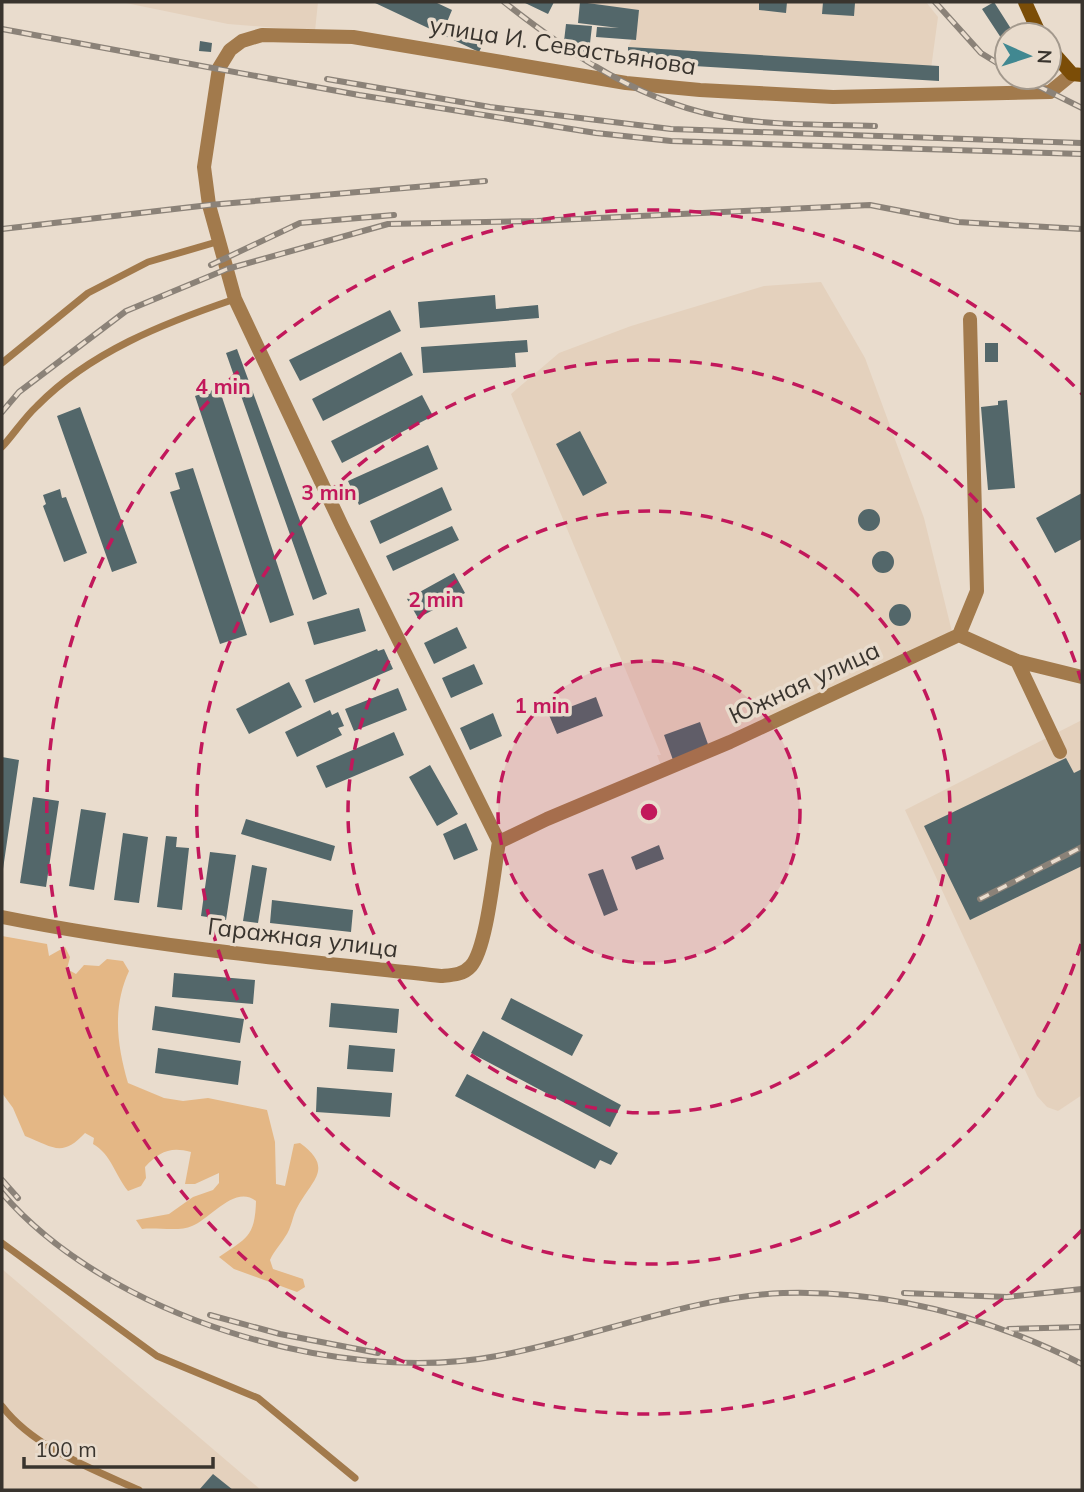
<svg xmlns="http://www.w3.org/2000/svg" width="1084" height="1492" viewBox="0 0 1084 1492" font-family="Mulish,sans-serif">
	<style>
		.built { fill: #e4d1bd }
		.green { fill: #e4b785 }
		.building { fill: #53676a }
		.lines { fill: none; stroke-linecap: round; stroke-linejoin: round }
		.lane { stroke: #a27a4c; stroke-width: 7 }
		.street { stroke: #a27a4c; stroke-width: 14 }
		.secondary { stroke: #7b4d07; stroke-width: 14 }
		.rail-casing { stroke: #8b8278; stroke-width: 6 }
		.rail { stroke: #e9dccd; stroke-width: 3.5; stroke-dasharray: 10; stroke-linecap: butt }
		.ring { fill: none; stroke: #c2185b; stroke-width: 3.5; stroke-dasharray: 12 9 }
		.labels { text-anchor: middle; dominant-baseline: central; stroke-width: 7; stroke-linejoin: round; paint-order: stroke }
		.street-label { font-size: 24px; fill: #39342e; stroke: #e9dccd }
		.centre { fill: #c2185b; stroke: #e9dccd; stroke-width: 3.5 }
		.ring-label { font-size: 21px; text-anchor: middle; font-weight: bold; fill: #c2185b; stroke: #e9dccd; stroke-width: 7; stroke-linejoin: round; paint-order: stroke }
	</style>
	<rect width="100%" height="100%" fill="#e9dccd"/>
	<path class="built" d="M121 2H318L315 31 228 24Z
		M581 2H926L938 17 930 76 628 47 636 30 578 23Z
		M821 282 865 358 924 518 955 644 662 768 657 755H661L511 394 559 353 631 326 764 286Z
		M1082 720V1095L1058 1111 1047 1107 1037 1096 905 810Z
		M2 1269 261 1490H2Z"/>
	<path class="green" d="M2 936 47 944 49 956 65 947 70 957 67 969 76 974 84 965 99 966 107 959 123 961 129 971C112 1008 117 1045 128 1083L164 1098 183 1101 208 1098 267 1110 275 1142 276 1184 285 1186 294 1144 300 1143C334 1168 313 1179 298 1206 292 1216 292 1228 285 1237 280 1245 274 1251 270 1260L273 1269 303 1279 305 1287 297 1292 234 1269 219 1257C246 1238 255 1238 256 1201 235 1184 210 1219 192 1226 180 1232 156 1227 142 1229L136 1220 169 1214 193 1197 213 1190 219 1183V1173L195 1184H185L191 1152C170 1146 159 1152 145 1167L146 1178 141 1186 128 1191C115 1175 111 1154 93 1144L94 1138 85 1133C62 1158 53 1147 25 1136L13 1108 2 1093Z"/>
	<path class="building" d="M373 2H435L452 10 447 22 485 40 479 52Z
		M523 2H554L548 14Z
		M580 2 639 10 636 40 596 37 597 27 619 28 578 23Z
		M759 2H787L786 13 759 10Z
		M823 2 855 3 854 16 822 14Z
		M994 2 1015 35H1007V47L982 9Z
		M566 24 592 26 589 52 563 50Z
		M200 41 212 43 211 52 199 51Z
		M628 47 939 66V81L628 62Z
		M495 295 496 309 538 305 539 318 420 328 418 302Z
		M390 310 401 331 300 381 289 360Z
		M527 340 528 352 515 353 516 367 423 373 421 347Z
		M985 343H998V362H985Z
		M237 349 327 594 313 600 226 353Z
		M401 352 413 375 323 421 312 399Z
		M219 388 294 615 270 623 195 396Z
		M422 395 433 416 342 463 331 441Z
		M1007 400 1015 488 988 490 981 407 998 405V401Z
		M80 407 137 563 112 572 57 416Z
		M580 431 607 483 583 496 556 444Z
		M428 445 438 469 359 505 348 481Z
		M193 468 247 635 220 644 170 492 180 489 175 473Z
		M442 487 452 510 380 544 370 521Z
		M60 489 62 498 66 497 87 553 64 562 43 506 46 504 43 495Z
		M1082 493V539L1055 553 1036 518Z
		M858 520a11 11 0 1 1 22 0a11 11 0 1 1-22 0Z
		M452 526 459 540 393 571 386 556Z
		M872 562a11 11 0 1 1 22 0a11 11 0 1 1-22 0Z
		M454 573 465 593 418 618 407 599Z
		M889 615a11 11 0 1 1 22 0a11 11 0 1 1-22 0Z
		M359 608 366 631 314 645 307 622Z
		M457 627 467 648 434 664 424 643Z
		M377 649 378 651 384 649 393 669 314 703 305 680Z
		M474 664 483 684 451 698 442 678Z
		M289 682 302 707 249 734 236 709Z
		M398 688 407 710 354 731 345 709Z
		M596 697 603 716 557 734 549 715Z
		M330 710 332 715 338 712 344 726 338 728 342 735 297 757 285 732Z
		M493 713 502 736 470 750 460 728Z
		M700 722 709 747 673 760 664 735Z
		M394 732 404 755 326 788 316 766Z
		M2 757 19 760 3 869H2Z
		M1066 758 1074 773 1082 769V866L970 920 924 826Z
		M430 765 458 814 437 826 409 777Z
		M33 797 59 801 46 887 20 883Z
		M81 809 106 813 94 890 69 886Z
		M246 819 335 846 331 861 241 834Z
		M466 823 478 850 454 860 443 834Z
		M123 833 148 837 139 903 114 900Z
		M166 836 177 837 176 847 189 848 182 910 157 907Z
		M659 845 664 859 636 870 631 857Z
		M210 852 236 855 226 920 201 916Z
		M252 865 267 868 258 923 243 921Z
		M603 869 618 910 604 916 588 874Z
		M272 900 353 910 351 932 270 923Z
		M174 973 255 980 253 1004 172 997Z
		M511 998 583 1035 572 1056 501 1019Z
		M331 1003 399 1009 397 1033 329 1027Z
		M155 1006 244 1019 240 1043 152 1030Z
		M483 1031 621 1105 610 1127 471 1053Z
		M349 1045 395 1049 393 1072 347 1069Z
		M158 1048 241 1061 238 1085 155 1073Z
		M467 1074 618 1153 611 1165 600 1160 595 1169 455 1096Z
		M317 1087 392 1093 390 1117 316 1112Z
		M213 1474 233 1490H199Z"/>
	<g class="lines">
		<path class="lane" d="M2 363 88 293 148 262 220 241
			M2 447C14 434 24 418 37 406 90 352 164 323 235 299
			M2 1243 157 1356 258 1398 355 1478
			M2 1406C33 1447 92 1469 139 1490"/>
		<path class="street" d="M959 635 977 591 970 319
			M1017 661 1060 752
			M499 842 342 526 235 299 209 205 204 167 219 68 230 50 242 41 262 35 353 37 626 83 700 90 833 97 1050 92 1072 74
			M499 842 547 819 730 742 959 635 1017 661 1082 677
			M2 917C146 946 294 960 441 976 452 975 463 975 471 966 487 948 494 869 499 842"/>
		<path class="secondary" d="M1025 2 1040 35
			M1049 48 1072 74 1082 75"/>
		<defs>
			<path id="rail" d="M504 2C570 54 645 105 730 118 777 126 828 124 875 126
				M935 2 981 53 1007 69
				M2 29 359 95 596 133 671 141 1082 154
				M1020 77 1082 108
				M327 79 490 107 671 129 1082 143
				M2 229 209 205 485 181
				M211 265 300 223 394 215
				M2 412 19 392 126 311 227 269 388 224 537 221 870 205 958 222 1082 229
				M980 899 1082 847
				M2 1180 18 1198
				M2 1193C108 1317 339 1386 497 1356 588 1339 693 1296 783 1293 888 1290 989 1317 1082 1364
				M904 1293 1007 1297 1082 1289
				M210 1315 280 1334 378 1353
				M1009 1329 1082 1327"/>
		</defs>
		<use href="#rail" class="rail-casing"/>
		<use href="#rail" class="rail"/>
	</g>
	<circle cx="649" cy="812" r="151" fill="#c2185b" fill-opacity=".12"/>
	<g class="ring">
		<circle cx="649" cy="812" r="151"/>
		<circle cx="649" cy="812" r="301"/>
		<path d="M1081 944A452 452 0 1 1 1081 680"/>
		<path d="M1082 1230A602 602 0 1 1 1082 394"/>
	</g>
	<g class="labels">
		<g class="street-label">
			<text transform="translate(563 45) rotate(9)">улица И. Севастьянова</text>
			<text transform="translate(804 682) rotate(-25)">Южная улица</text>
			<text transform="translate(303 937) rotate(7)">Гаражная улица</text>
		</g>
	</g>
	<circle cx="649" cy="812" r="10" class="centre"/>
	<g class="ring-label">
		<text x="223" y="394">4 min</text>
		<text x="329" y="500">3 min</text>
		<text x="436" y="607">2 min</text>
		<text x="542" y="713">1 min</text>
	</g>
	<rect width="1084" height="1492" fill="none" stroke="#39342e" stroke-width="7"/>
	<g transform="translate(1028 56) rotate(93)"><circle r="33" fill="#e9dccd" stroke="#a3998d" stroke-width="2"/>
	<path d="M0-5L12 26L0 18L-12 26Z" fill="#418891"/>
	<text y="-10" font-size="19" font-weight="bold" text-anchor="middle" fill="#39342e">N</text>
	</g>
	<path d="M24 1457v10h189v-10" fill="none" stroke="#39342e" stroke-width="3.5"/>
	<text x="35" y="1457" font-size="21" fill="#39342e" stroke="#e9dccd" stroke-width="5" paint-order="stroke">100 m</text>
</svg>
